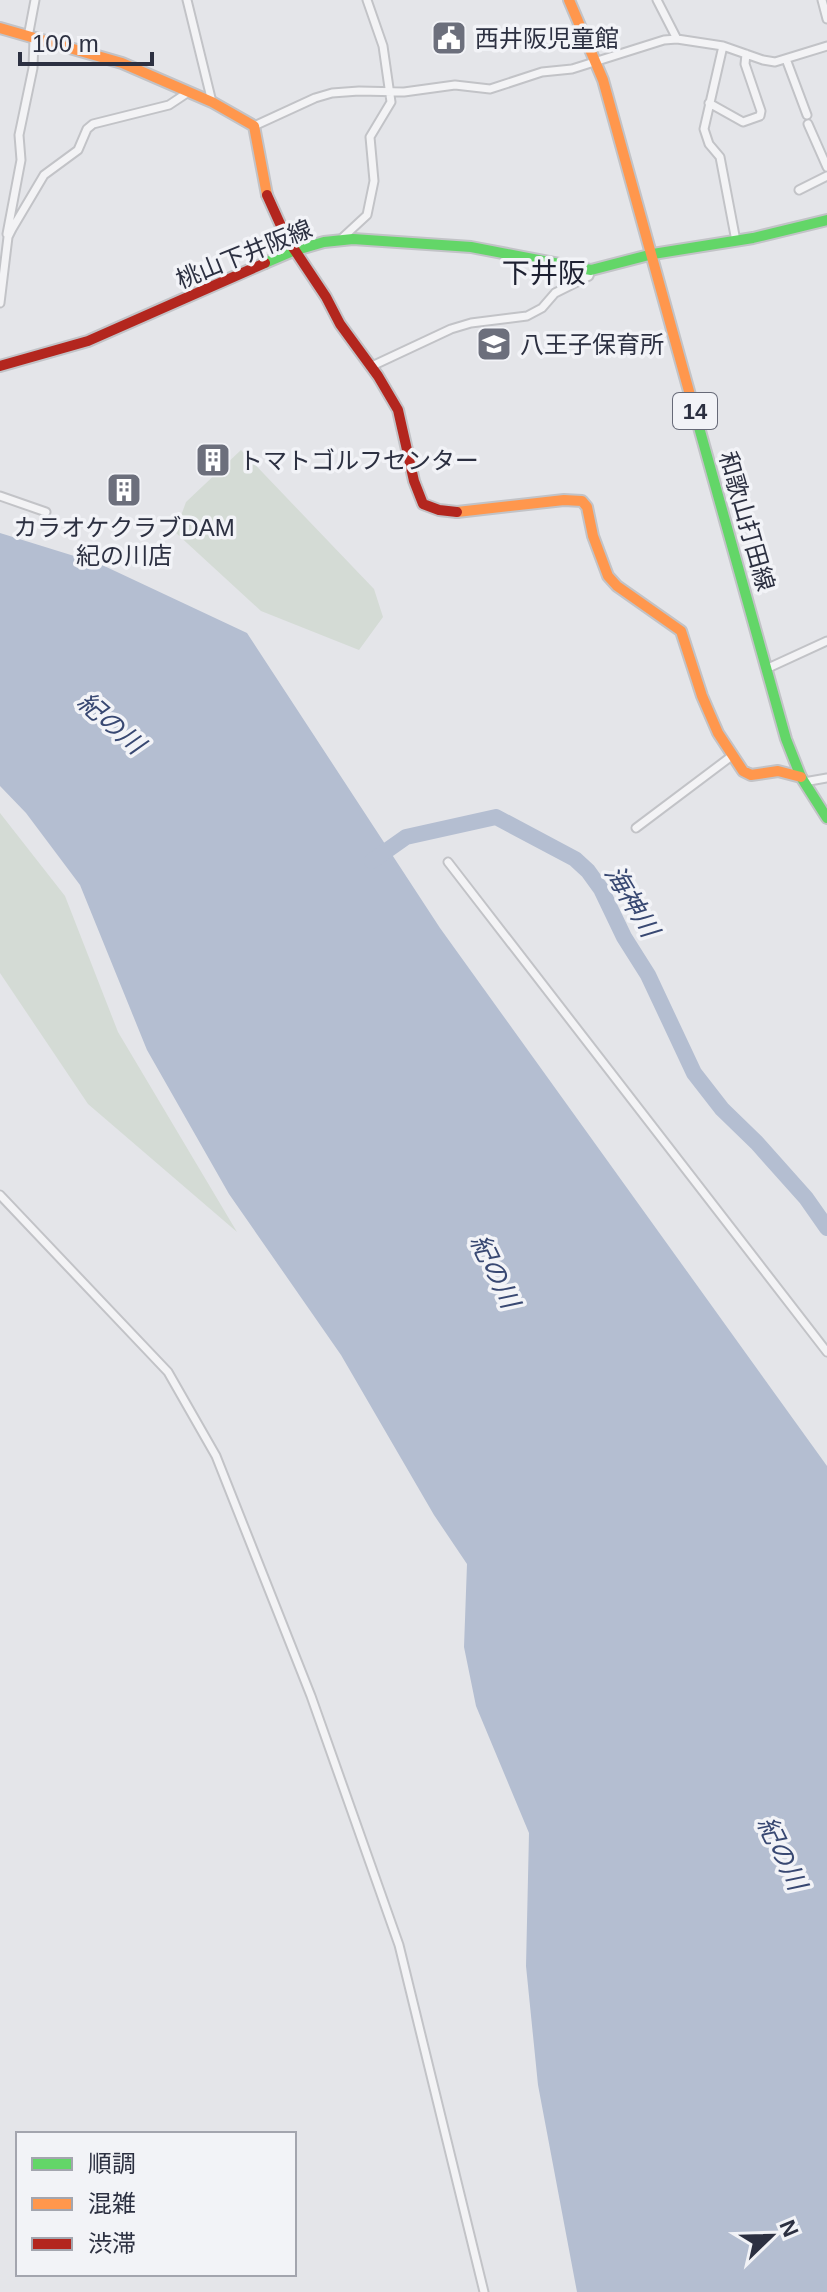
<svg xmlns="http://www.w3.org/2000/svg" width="827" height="2292" viewBox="0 0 827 2292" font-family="Helvetica,'Noto Sans JP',sans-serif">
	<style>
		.green { fill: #d4dbd5 }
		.water { fill: #b4bed1 }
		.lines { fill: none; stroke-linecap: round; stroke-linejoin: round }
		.river { stroke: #b4bed1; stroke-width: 16 }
		.street-casing { stroke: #c2c3c7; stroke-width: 11 }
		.fast-casing { stroke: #c2c3c7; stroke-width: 14 }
		.slow-casing { stroke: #c2c3c7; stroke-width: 14 }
		.jam-casing { stroke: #c2c3c7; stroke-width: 14 }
		.street { stroke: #f3f3f5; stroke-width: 7 }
		.fast { stroke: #63d668; stroke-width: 10 }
		.slow { stroke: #ff974d; stroke-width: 10 }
		.jam { stroke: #b3261e; stroke-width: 10 }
		.labels { text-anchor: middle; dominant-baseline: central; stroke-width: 7; stroke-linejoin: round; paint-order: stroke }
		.shield { fill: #f2f3f7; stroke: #676a78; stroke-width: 2 }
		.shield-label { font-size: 22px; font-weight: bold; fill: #2c3041 }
		.poi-label { font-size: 24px; fill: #2c3041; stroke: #f2f3f7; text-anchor: start }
		.street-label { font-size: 24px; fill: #2c3041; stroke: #f2f3f7 }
		.water-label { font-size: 26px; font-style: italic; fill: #384872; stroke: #f2f3f7 }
		.quarter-label { font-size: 28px; fill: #1e2132; stroke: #f2f3f7 }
	</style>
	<rect width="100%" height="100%" fill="#e4e5e9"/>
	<path class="green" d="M241 450 374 589 383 617 359 650 261 611 175 532 186 502Z
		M0 813 65 896 118 1032 237 1232 88 1104 0 973Z"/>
	<path class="water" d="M0 533 100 564 247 633 440 928 827 1466V2292H577L538 2085 526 1966 529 1833 476 1706 464 1647 467 1564 434 1515 341 1355 229 1194 147 1050 80 885 26 813 0 786Z"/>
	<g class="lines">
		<path class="river" d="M372 861 406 837 496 817 575 859 588 871 601 889 624 937 648 975 694 1073 722 1109 757 1143 806 1198 827 1228"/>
		<defs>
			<path id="street" d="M187 0 212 102
				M657 0 677 39
				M822 0 827 19
				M28 37 35 0
				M723 46 704 129 709 144 720 157 736 241
				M786 59 807 115
				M709 103 743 122 760 116 761 111 745 64 746 54
				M808 124 827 167
				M254 126 315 98 332 93 359 91 404 92 455 85 490 89 542 72 572 69 664 40 677 39 723 46 763 60 775 62 827 46
				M799 190 827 176
				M7 234 21 160 19 135 33 68 34 39
				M340 240 367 215 374 181 370 137 391 102 383 46 367 0
				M0 303 8 237 12 229 44 175 78 150 87 129 93 124 169 105 187 93
				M372 366 451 329 471 323 527 316 542 308 555 293 589 276 591 270
				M0 496 46 512
				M766 669 827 641
				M804 782 827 778
				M636 828 733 755
				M448 862 827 1352
				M0 1195 168 1372 216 1456 311 1696 399 1945 484 2292"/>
			<path id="fast" d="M265 263 293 251 324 242 353 239 471 247 591 270 653 254 753 238 827 220
				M695 413 786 739 801 777 827 818"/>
			<path id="slow" d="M569 0 603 80 695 413
				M0 28 122 63 212 102 254 126 267 195
				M457 512 564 500 582 501 587 507 593 536 608 576 617 586 681 631 702 696 718 733 743 771 751 775 778 771 801 777"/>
			<path id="jam" d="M267 195 286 237 326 297 340 324 378 376 398 410 414 481 423 504 439 510 457 512
				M0 366 88 341 265 263"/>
		</defs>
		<use href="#street" class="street-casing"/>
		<use href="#fast" class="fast-casing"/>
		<use href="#slow" class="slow-casing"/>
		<use href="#jam" class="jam-casing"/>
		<use href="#street" class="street"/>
		<use href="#fast" class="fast"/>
		<use href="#slow" class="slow"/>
		<use href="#jam" class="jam"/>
	</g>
	<defs>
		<symbol id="civic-square" viewBox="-11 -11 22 22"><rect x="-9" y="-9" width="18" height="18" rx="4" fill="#6c6f7c" stroke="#f2f3f7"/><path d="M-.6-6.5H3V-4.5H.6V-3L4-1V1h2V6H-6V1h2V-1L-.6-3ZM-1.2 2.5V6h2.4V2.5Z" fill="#fff"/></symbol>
		<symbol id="school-square" viewBox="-11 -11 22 22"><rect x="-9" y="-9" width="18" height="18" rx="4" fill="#6c6f7c" stroke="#f2f3f7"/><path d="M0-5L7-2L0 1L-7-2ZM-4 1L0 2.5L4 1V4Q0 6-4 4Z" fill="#fff"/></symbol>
		<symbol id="building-square" viewBox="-11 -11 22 22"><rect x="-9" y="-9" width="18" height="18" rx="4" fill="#6c6f7c" stroke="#f2f3f7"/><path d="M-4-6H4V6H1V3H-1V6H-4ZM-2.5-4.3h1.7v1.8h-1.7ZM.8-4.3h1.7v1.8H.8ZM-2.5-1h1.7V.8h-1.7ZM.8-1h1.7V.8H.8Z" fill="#fff"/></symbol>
	</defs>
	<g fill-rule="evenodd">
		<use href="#civic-square" x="429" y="18" width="40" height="40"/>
		<use href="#school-square" x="474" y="324" width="40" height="40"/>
		<use href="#building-square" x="193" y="440" width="40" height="40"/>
		<use href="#building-square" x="104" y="470" width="40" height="40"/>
	</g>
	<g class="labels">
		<rect class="shield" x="673" y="393" width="44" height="36" rx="6"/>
		<g class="shield-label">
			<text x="695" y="411">14</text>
		</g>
		<g class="poi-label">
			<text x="475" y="38">西井阪児童館</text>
			<text x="520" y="344">八王子保育所</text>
			<text x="239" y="460">トマトゴルフセンター</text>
			<text x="124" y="527" text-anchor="middle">カラオケクラブDAM<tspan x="124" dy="28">紀の川店</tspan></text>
		</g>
		<g class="street-label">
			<text transform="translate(244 254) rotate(-22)">桃山下井阪線</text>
			<text transform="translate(747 521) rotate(74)">和歌山打田線</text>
		</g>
		<g class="water-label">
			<text transform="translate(111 723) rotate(41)">紀の川</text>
			<text transform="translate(632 901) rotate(59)">海神川</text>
			<text transform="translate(495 1271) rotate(64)">紀の川</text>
			<text transform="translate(782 1853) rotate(64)">紀の川</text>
		</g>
		<g class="quarter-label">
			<text x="544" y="273">下井阪</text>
		</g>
	</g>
	<rect x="16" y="2132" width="280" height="144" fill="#f2f3f7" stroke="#a3a5ae" stroke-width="2"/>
	<rect x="32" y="2158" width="40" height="12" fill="#63d668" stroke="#a3a5ae" stroke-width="2"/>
	<text x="88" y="2172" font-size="24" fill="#2c3041">順調</text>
	<rect x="32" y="2198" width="40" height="12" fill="#ff974d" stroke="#a3a5ae" stroke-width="2"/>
	<text x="88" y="2212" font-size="24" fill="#2c3041">混雑</text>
	<rect x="32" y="2238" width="40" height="12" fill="#b3261e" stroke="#a3a5ae" stroke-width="2"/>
	<text x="88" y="2252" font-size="24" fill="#2c3041">渋滞</text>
	<g transform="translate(771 2236) rotate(67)" stroke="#f2f3f7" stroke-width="6" paint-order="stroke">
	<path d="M0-6L14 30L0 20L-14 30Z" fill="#2c3041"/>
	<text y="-12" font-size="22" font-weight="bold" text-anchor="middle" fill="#2c3041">N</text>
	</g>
	<path d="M20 52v12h132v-12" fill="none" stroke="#2c3041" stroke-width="4"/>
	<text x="32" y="52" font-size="24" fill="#2c3041" stroke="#f2f3f7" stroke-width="6" paint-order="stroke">100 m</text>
</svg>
